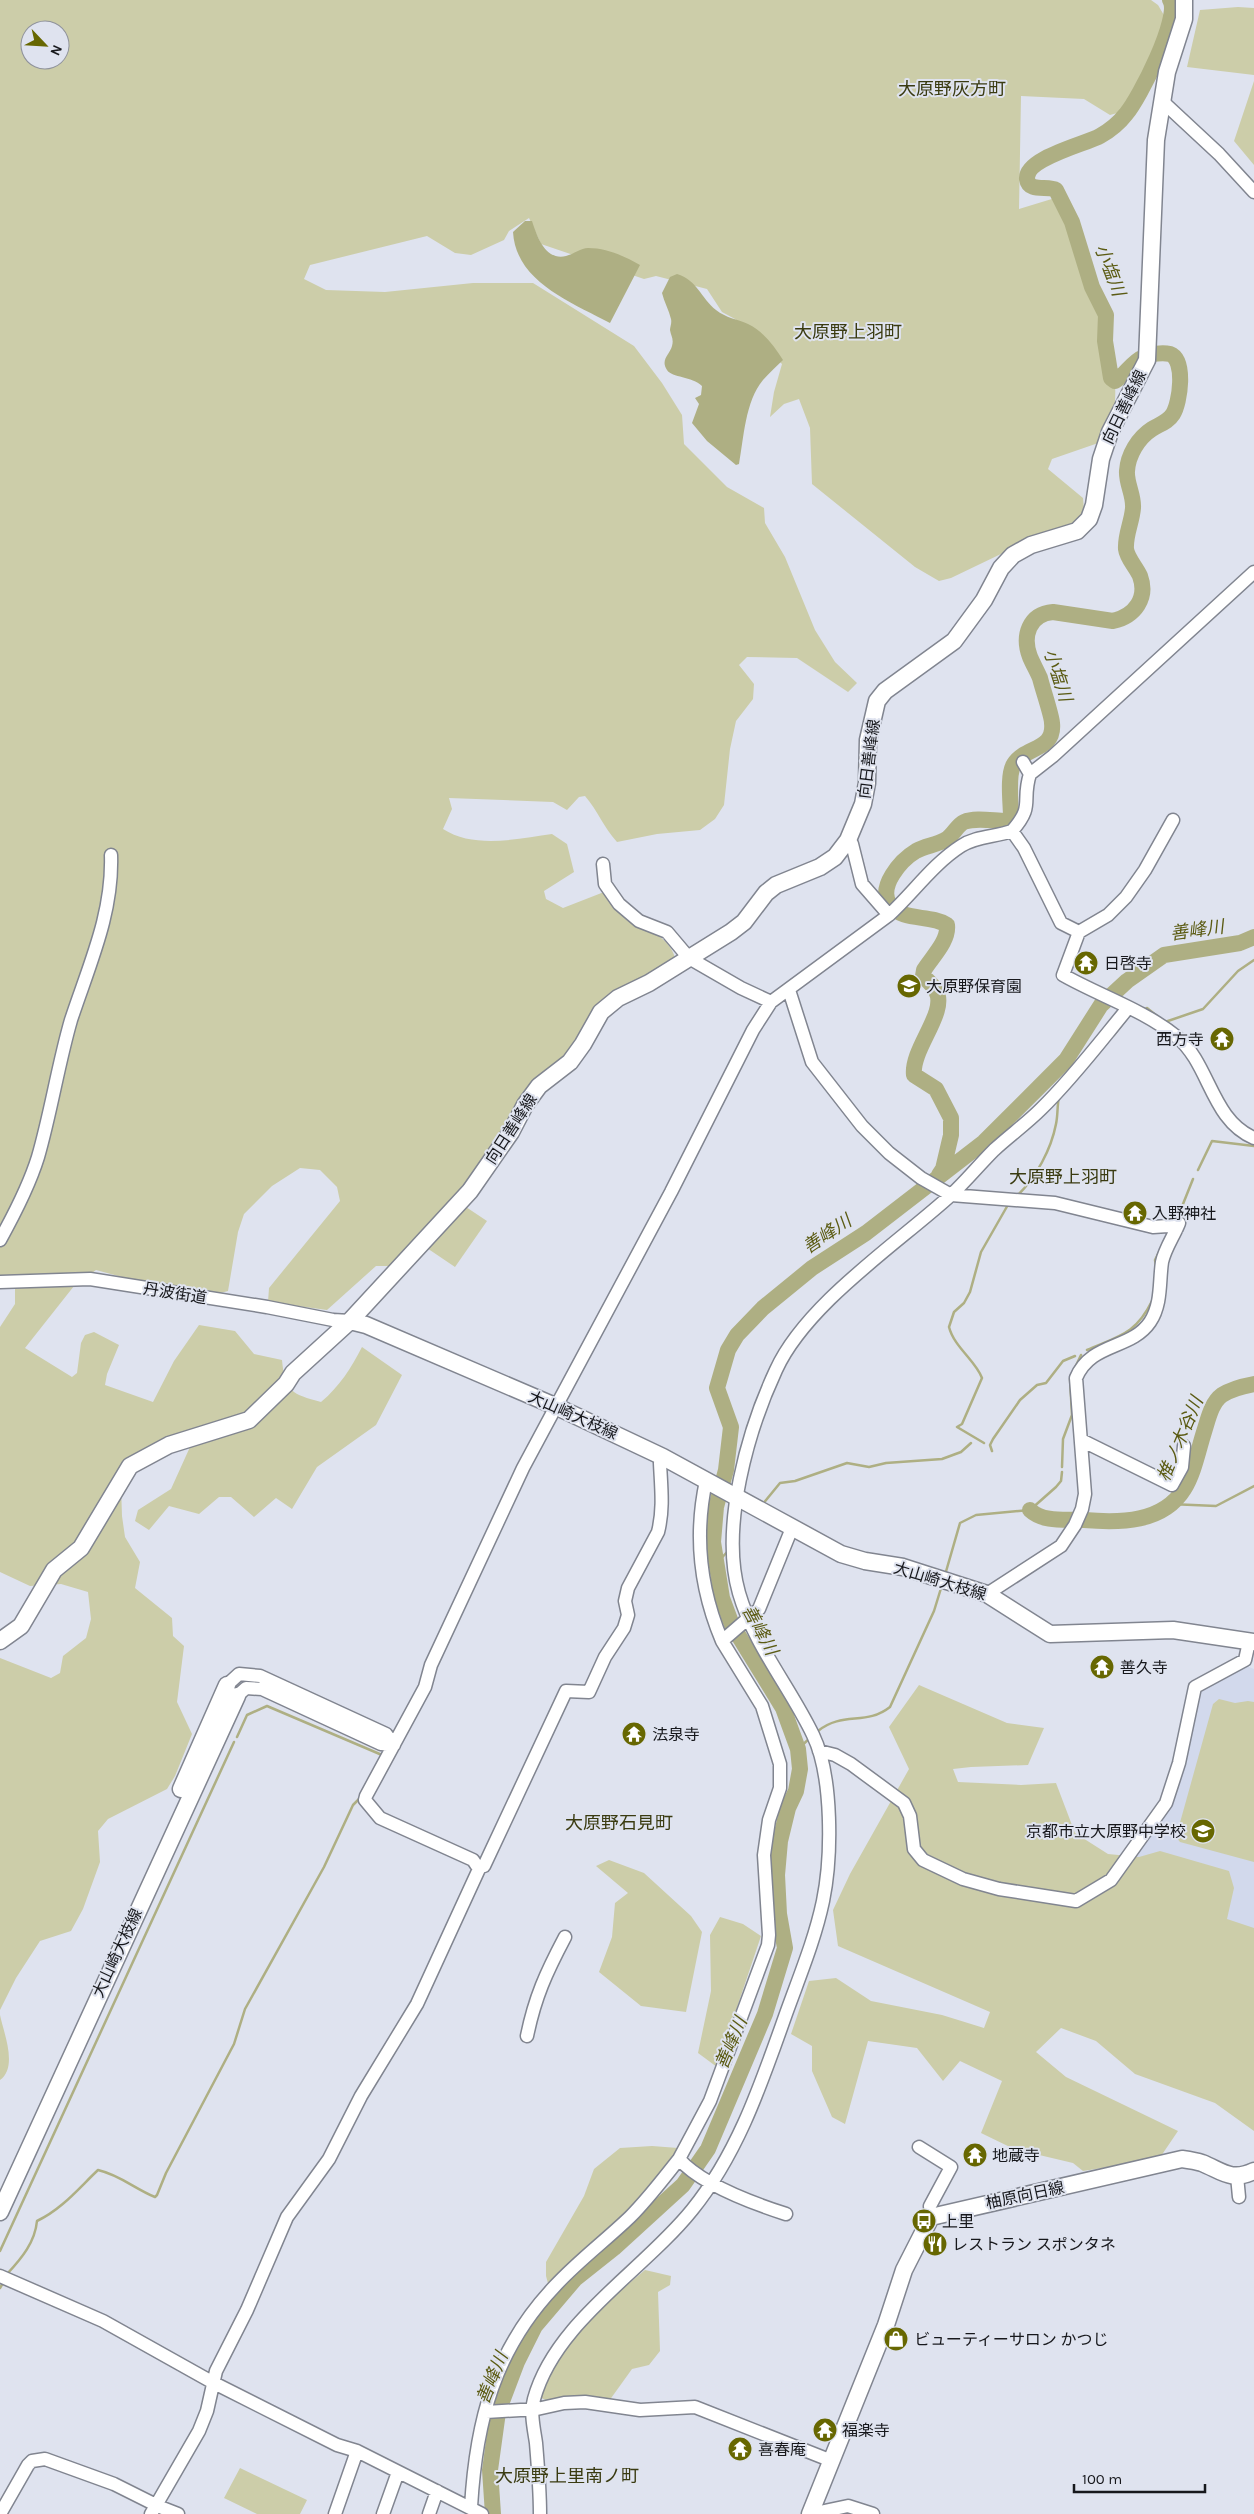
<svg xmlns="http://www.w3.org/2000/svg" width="1254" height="2514" viewBox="0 0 1254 2514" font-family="Karla,'Noto Sans JP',sans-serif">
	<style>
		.built { fill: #d2d9ec }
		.green { fill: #cccda9; fill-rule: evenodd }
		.water { fill: #aeaf83 }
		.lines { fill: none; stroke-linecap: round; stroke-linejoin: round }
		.stream { stroke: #aeaf83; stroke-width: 2.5 }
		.river { stroke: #aeaf83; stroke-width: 16 }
		.minor-casing { stroke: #818590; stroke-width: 15 }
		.major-casing { stroke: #818590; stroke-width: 19 }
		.minor { stroke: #fff; stroke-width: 12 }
		.major { stroke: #fff; stroke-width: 16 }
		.labels { text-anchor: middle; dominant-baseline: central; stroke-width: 4; stroke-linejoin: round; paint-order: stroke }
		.street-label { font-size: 16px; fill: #17181c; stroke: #dfe3ef }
		.poi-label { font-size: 16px; fill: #17181c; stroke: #dfe3ef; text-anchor: start }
		.neighbourhood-label { font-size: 18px; fill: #3a3b11; stroke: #dfe3ef }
		.water-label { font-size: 18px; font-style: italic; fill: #5b5b13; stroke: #dfe3ef }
	</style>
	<rect width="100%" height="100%" fill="#dfe3ef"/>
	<path class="built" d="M1244 1665 1254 1669V1993L1099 1895 1169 1808 1175 1798 1185 1766 1190 1728 1201 1688Z"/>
	<path class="green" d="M0 0H1151L1158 5 1165 17 1154 67 1132 109 1110 115 1084 99 1021 96 1019 209 1055 198C1080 260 1119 334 1115 401 1115 414 1108 429 1104 441L1052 459 1048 469 1083 498 1084 510 1071 527 1003 553 951 578 939 581 915 567 812 484 810 428 799 399 784 404 770 417 774 392 782 364 735 319 722 312 707 289 656 276 644 279 541 244 529 218 509 231 504 240 471 255 455 253 427 236 310 265 304 279 326 290 385 292 473 283H533L634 346 662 383 682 415 684 444 727 487 764 508 765 523 785 557 815 630 835 662 857 683 848 692 797 658 747 657 739 665 754 684 753 699 736 721 730 749 724 805 715 819 700 830 657 834 617 842C604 828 598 811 585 796L579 797 567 810 553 802 449 798 452 809 443 829C474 849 517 839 552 834L567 844 574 872 544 891 546 899 563 908 604 892C613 901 622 912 632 920 650 932 672 938 676 962L601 1006 568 1058 552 1068 466 1207 487 1221 455 1267 418 1242 398 1266H376L327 1310 268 1302 269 1288 340 1201 337 1187 320 1170 300 1168 272 1186 244 1214 238 1232 228 1291 213 1295 133 1280 96 1270 74 1286 25 1348 72 1377 77 1373 81 1343 85 1335 94 1332 119 1345 107 1374 105 1385 153 1402 174 1361 199 1325 235 1331 254 1354 282 1360C285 1392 292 1394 321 1402 340 1386 351 1368 362 1347L402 1375 376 1425 317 1467 292 1509 276 1498 254 1517 231 1497H219L199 1514 169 1506 149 1530 135 1521 138 1510 171 1489 190 1447 135 1457 121 1486 122 1516 125 1537 140 1562 135 1588 172 1618 173 1636 184 1646 177 1702 192 1734 175 1776 167 1789 108 1819 98 1831 100 1862 83 1909 71 1931 40 1941 16 1978 0 2010V1658L51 1678 60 1673 63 1656 86 1638 91 1619 88 1592 61 1584 30 1586 0 1572V1327L15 1304V1277L0 1276ZM30 30H60V60H30Z
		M1238 7 1254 8V75L1187 67 1200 10Z
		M1254 81V165L1234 141Z
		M919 1685 1007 1723 1044 1728 1028 1765 971 1767 953 1769 958 1782 1021 1785 1056 1783 1075 1833 1108 1854 1139 1857 1160 1851 1229 1871 1234 1888 1227 1919 1254 1928V2131L1215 2103 1135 2074 1096 2041 1061 2028 1036 2052 1066 2077 1178 2131 1159 2159 1083 2171 1073 2163 1014 2149 981 2133 1002 2081 960 2061 943 2081 917 2048 868 2041 845 2124 832 2117 812 2071V2046L791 2034 809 1981 836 1978 871 2001 942 2015 984 2028 990 2012 838 1946 833 1910 850 1874 909 1769 889 1727Z
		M1219 1699 1235 1703 1248 1701 1254 1702V1862L1180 1842 1176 1837 1213 1704Z
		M609 1860 644 1873 691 1916 702 1932 686 2012 641 2006 599 1972 612 1937 615 1903 628 1893 596 1866Z
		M720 1917 743 1924 761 1936 717 2067 698 2053 711 1991 710 1935Z
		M0 2015C4 2034 18 2067 0 2080Z
		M652 2146 678 2148 653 2186 549 2287 546 2276V2262L584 2196 594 2169 620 2148Z
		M645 2270 671 2276 670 2285 658 2292 660 2351 649 2365 632 2369 609 2401H548L539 2397 558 2358 598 2309Z
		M240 2468 307 2500 300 2514H257L224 2498Z"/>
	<path class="water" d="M525 221H532C537 236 545 261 566 256 574 254 581 248 588 248 607 248 624 256 640 265L610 323C571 302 516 282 513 232Z
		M677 274C697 280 701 298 716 310 726 318 737 319 748 324 763 331 774 346 783 360 776 367 769 373 763 380 745 402 744 437 739 464L736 465 707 441 692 423 699 404 695 398 701 395 702 386C692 376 672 378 667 370 660 360 670 354 672 346 674 339 671 336 670 330 670 327 672 323 671 319 669 310 664 302 662 293L670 277Z"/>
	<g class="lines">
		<path class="stream" d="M1144 1011 1147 1008 1157 1016
			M1165 1022 1203 1009 1238 971 1254 960
			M1114 1035 1131 1013
			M1198 1170 1212 1141 1254 1146
			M1018 1195C1036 1177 1051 1150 1056 1124 1058 1115 1057 1106 1059 1097
			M1177 1219 1193 1179
			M1156 1266 1155 1260 1159 1252
			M1087 1350C1119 1336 1136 1334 1152 1301
			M1072 1374 1081 1355
			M984 1443 957 1427 962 1424 982 1378C976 1361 954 1347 949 1327L954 1312 964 1303 970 1292 981 1252 1009 1203
			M992 1451 990 1445 993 1439 1020 1400 1037 1385 1046 1383 1063 1361 1075 1356
			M1062 1467 1063 1439 1072 1415 1070 1379
			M1170 1504 1216 1506 1254 1486
			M762 1505 780 1483 795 1481 847 1463 869 1467 886 1463 942 1459 961 1452 971 1443
			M716 1564 728 1551
			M945 1575 960 1523 976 1515 1030 1510 1056 1487 1061 1481 1062 1472
			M818 1731C843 1711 866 1726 890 1707L934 1611 942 1585
			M237 1737 247 1715 267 1706 382 1755
			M798 1749 810 1738
			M0 2251 234 1742
			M7 2274C22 2258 35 2242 37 2221 62 2209 78 2189 98 2170 120 2175 135 2189 155 2197L157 2195 166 2173 234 2044 245 2009 324 1867 353 1805 361 1797
			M0 2288 3 2283"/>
		<path class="river" d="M939 1175 943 1169 951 1135V1118L936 1089 914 1075C911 1049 948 1012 936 991 933 985 927 980 923 976L924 970C932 957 949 941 947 925 930 914 903 922 890 905 877 887 901 860 916 851 925 846 936 845 945 840 953 836 957 825 964 822 975 817 994 821 1006 821L1011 817C1011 804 1007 775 1014 764 1025 746 1055 751 1052 723 1052 716 1042 687 1040 678 1037 671 1033 664 1030 657 1022 636 1029 614 1053 612L1113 621C1135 616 1148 598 1140 576 1136 567 1127 558 1126 549 1125 535 1132 522 1133 508 1134 495 1126 483 1127 471 1128 455 1138 438 1152 429 1160 424 1168 422 1173 414 1180 403 1186 360 1170 354 1162 352 1151 354 1144 357 1132 361 1126 375 1115 381L1111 378 1105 341 1106 315 1092 287 1072 222 1056 190C1048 185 1029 193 1027 179 1025 158 1086 144 1100 136 1109 131 1119 123 1126 114 1139 99 1181 17 1170 0
			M1030 1510C1044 1523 1066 1519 1084 1520 1120 1523 1163 1523 1184 1489 1194 1473 1198 1451 1204 1432 1208 1420 1211 1403 1222 1395 1231 1389 1243 1386 1254 1384
			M493 2514 490 2470 498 2412 517 2362 535 2326 575 2279 614 2248 683 2185 708 2149 765 2014 785 1948 779 1914 777 1875 780 1841 788 1808 796 1791 800 1769 798 1749 783 1708 732 1625 722 1598 713 1542 716 1507 726 1470 731 1427 717 1388 728 1350 737 1335 763 1308 812 1268 866 1233 984 1142 1066 1060 1101 1005 1127 981 1164 955 1240 943 1254 937"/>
		<defs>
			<path id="minor" d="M1162 101 1219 154 1254 192
				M1030 774 1053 756 1254 572
				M1173 820 1145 870 1126 897 1108 915 1079 932 1063 975C1100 996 1144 1010 1177 1037 1210 1064 1211 1120 1254 1138
				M1012 831C1035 805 1021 802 1030 774L1023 762
				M603 864 605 884 619 904 639 921 667 932 689 958 741 988 771 1002
				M889 915C913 893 933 864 961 846 976 836 995 837 1012 831L1024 848 1061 923 1079 932
				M789 990 812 1062 862 1126 889 1153 921 1178 951 1195 1055 1203 1153 1227 1168 1226 1177 1228
				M0 1240C15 1213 29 1186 38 1157 51 1112 58 1065 71 1020 89 965 113 914 111 855
				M0 1282 90 1279 267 1307 333 1320 350 1321
				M1081 1440 1172 1485 1182 1467 1184 1446
				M706 1481C694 1536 700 1589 722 1641L759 1609 792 1528
				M987 1594 1061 1546 1075 1525 1082 1509 1085 1494 1076 1378C1091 1342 1131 1350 1150 1322 1162 1304 1159 1282 1162 1262 1165 1248 1174 1236 1179 1223
				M722 1641 762 1706 780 1764V1788L769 1820 764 1855 769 1935 768 1945 710 2101 679 2159C701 2184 755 2204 786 2214
				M227 1685 239 1674 260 1676 386 1734 394 1745
				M237 1696 246 1688 262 1689 381 1744 394 1745
				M819 1751 835 1755 851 1764 904 1803 910 1816 914 1849 923 1860 963 1879 999 1889 1076 1901 1111 1880 1166 1803 1179 1763 1195 1687 1245 1660 1249 1642
				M479 1867 484 1866 566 1691 589 1692 605 1657 624 1628 628 1615 625 1601 628 1588 658 1532C664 1509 661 1486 660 1463L663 1457
				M527 2036C535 1997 546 1973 565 1937
				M919 2147 951 2167 930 2206 931 2217
				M1237 2176 1239 2197
				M0 2276 103 2321 212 2382 337 2445 357 2451 482 2514
				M486 2412 537 2409 564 2403 585 2402 640 2410 695 2407 832 2461
				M155 2505 178 2514
				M471 2507C476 2422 494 2350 555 2286 578 2261 605 2241 630 2217 648 2199 663 2179 679 2159
				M0 2514 28 2465 32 2461 45 2459 114 2484 156 2505
				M151 2514 199 2431 207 2411 216 2371 247 2310 287 2217 329 2159 361 2096 417 2004 479 1869 473 1860 380 1818 365 1800 366 1796 425 1687 431 1665 523 1468 671 1192 753 1030 771 1002 889 915 862 884 852 844 848 840
				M335 2514 357 2451
				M383 2514 398 2472
				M429 2514 437 2491
				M540 2514C540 2490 538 2467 536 2443 534 2429 530 2413 534 2399 555 2322 643 2271 692 2210 739 2152 762 2081 787 2011 800 1975 815 1939 823 1901 832 1857 833 1776 813 1735 790 1687 754 1645 739 1593 720 1527 748 1430 776 1370 806 1304 897 1244 951 1195 966 1181 979 1165 994 1150 1009 1136 1026 1124 1041 1109 1072 1079 1100 1042 1128 1008
				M810 2514 848 2506 873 2514"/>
			<path id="major" d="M350 1321 366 1325 555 1406 663 1457 841 1554 865 1561 903 1567 987 1594 1050 1634 1173 1630 1254 1642
				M0 1641 21 1626 54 1570 81 1548 130 1466 169 1445 249 1420 286 1384 293 1373 350 1321 470 1191 511 1132 525 1105 539 1086 570 1062 583 1044 601 1012 618 998 649 983 731 932 744 922 766 893 776 885 820 867 835 857 848 840 863 804 867 783 868 740 877 701 885 691 954 641 984 600 1001 568 1013 555 1031 545 1077 531 1089 519 1094 505 1101 459 1110 432 1147 360 1156 140 1167 72 1184 19V0
				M181 1789 227 1685
				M0 2212 237 1696
				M810 2514 886 2325 904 2270 931 2217 1182 2159C1189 2160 1196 2161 1202 2163 1222 2171 1231 2182 1254 2171"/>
		</defs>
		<use href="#minor" class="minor-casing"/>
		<use href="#major" class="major-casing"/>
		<use href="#minor" class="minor"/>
		<use href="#major" class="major"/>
	</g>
	<defs>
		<symbol id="temple-disc" viewBox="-11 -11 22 22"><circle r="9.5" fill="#676701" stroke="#dfe3ef"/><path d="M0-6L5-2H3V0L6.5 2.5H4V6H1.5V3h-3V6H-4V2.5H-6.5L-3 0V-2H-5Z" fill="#fff"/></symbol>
		<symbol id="school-disc" viewBox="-11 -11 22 22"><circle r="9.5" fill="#676701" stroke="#dfe3ef"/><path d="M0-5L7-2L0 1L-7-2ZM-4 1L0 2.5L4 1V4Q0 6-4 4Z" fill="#fff"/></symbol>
		<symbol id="bus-disc" viewBox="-11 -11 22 22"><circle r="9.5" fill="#676701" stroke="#dfe3ef"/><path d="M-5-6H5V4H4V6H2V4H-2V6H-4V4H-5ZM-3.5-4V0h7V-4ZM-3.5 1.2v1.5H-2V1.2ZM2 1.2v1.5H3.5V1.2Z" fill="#fff"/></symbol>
		<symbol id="restaurant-disc" viewBox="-11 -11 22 22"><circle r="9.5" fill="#676701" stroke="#dfe3ef"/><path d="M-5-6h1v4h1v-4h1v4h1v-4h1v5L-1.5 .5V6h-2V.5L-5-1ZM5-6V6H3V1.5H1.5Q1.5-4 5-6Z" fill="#fff"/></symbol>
		<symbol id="shop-disc" viewBox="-11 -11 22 22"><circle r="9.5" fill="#676701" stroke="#dfe3ef"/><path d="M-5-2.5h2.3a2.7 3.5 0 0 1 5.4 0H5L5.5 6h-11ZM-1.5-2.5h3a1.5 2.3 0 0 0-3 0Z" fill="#fff"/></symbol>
	</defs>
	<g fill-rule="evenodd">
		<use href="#temple-disc" x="1072" y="949" width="28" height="28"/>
		<use href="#school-disc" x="895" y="972" width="28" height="28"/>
		<use href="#temple-disc" x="1208" y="1025" width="28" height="28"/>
		<use href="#temple-disc" x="1121" y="1199" width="28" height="28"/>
		<use href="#temple-disc" x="1088" y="1653" width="28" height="28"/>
		<use href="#temple-disc" x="620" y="1720" width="28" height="28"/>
		<use href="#school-disc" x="1189" y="1817" width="28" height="28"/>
		<use href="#temple-disc" x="961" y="2141" width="28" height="28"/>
		<use href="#bus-disc" x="910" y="2207" width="28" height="28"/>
		<use href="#restaurant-disc" x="921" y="2230" width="28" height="28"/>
		<use href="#shop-disc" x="882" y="2325" width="28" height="28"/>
		<use href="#temple-disc" x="811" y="2416" width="28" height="28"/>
		<use href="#temple-disc" x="726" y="2435" width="28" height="28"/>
	</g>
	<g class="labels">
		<g class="street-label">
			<text transform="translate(1124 407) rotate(-64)">向日善峰線</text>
			<text transform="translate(869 759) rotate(-83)">向日善峰線</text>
			<text transform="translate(511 1129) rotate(-57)">向日善峰線</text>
			<text transform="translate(175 1293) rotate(9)">丹波街道</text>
			<text transform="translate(573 1415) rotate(24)">大山崎大枝線</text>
			<text transform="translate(940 1581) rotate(17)">大山崎大枝線</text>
			<text transform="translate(117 1953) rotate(-65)">大山崎大枝線</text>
			<text transform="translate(1025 2195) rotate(-12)">柚原向日線</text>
		</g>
		<g class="poi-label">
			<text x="1104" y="963">日啓寺</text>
			<text x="926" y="986">大原野保育園</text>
			<text x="1204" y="1039" text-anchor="end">西方寺</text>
			<text x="1152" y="1213">入野神社</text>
			<text x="1120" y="1667">善久寺</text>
			<text x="652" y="1734">法泉寺</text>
			<text x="1186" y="1831" text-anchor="end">京都市立大原野中学校</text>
			<text x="992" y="2155">地蔵寺</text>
			<text x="942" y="2221">上里</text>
			<text x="952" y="2244">レストラン スポンタネ</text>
			<text x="914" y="2339">ビューティーサロン かつじ</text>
			<text x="842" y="2430">福楽寺</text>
			<text x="758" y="2449">喜春庵</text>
		</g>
		<g class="neighbourhood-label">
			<text x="952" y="89">大原野灰方町</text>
			<text x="848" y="332">大原野上羽町</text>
			<text x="1063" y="1177">大原野上羽町</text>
			<text x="619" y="1823">大原野石見町</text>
			<text x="567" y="2476">大原野上里南ノ町</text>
		</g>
		<g class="water-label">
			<text transform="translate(1110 270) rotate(69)">小塩川</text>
			<text transform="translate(1058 675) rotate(72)">小塩川</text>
			<text transform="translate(1197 930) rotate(-8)">善峰川</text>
			<text transform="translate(827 1234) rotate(-34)">善峰川</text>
			<text transform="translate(1180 1439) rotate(-67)">椎ノ木谷川</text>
			<text transform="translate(760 1630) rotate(61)">善峰川</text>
			<text transform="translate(731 2043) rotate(-67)">善峰川</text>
			<text transform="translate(492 2378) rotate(-68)">善峰川</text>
		</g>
	</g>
	<g transform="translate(45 45) rotate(115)"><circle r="24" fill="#dfe3ef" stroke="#8f929b"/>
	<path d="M0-4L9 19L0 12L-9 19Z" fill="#676701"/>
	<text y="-8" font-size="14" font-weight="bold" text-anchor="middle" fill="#17181c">N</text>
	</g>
	<path d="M1074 2484v8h131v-8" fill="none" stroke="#17181c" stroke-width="2.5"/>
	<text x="1082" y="2484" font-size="15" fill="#17181c" stroke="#dfe3ef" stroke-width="4" paint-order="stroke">100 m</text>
</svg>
